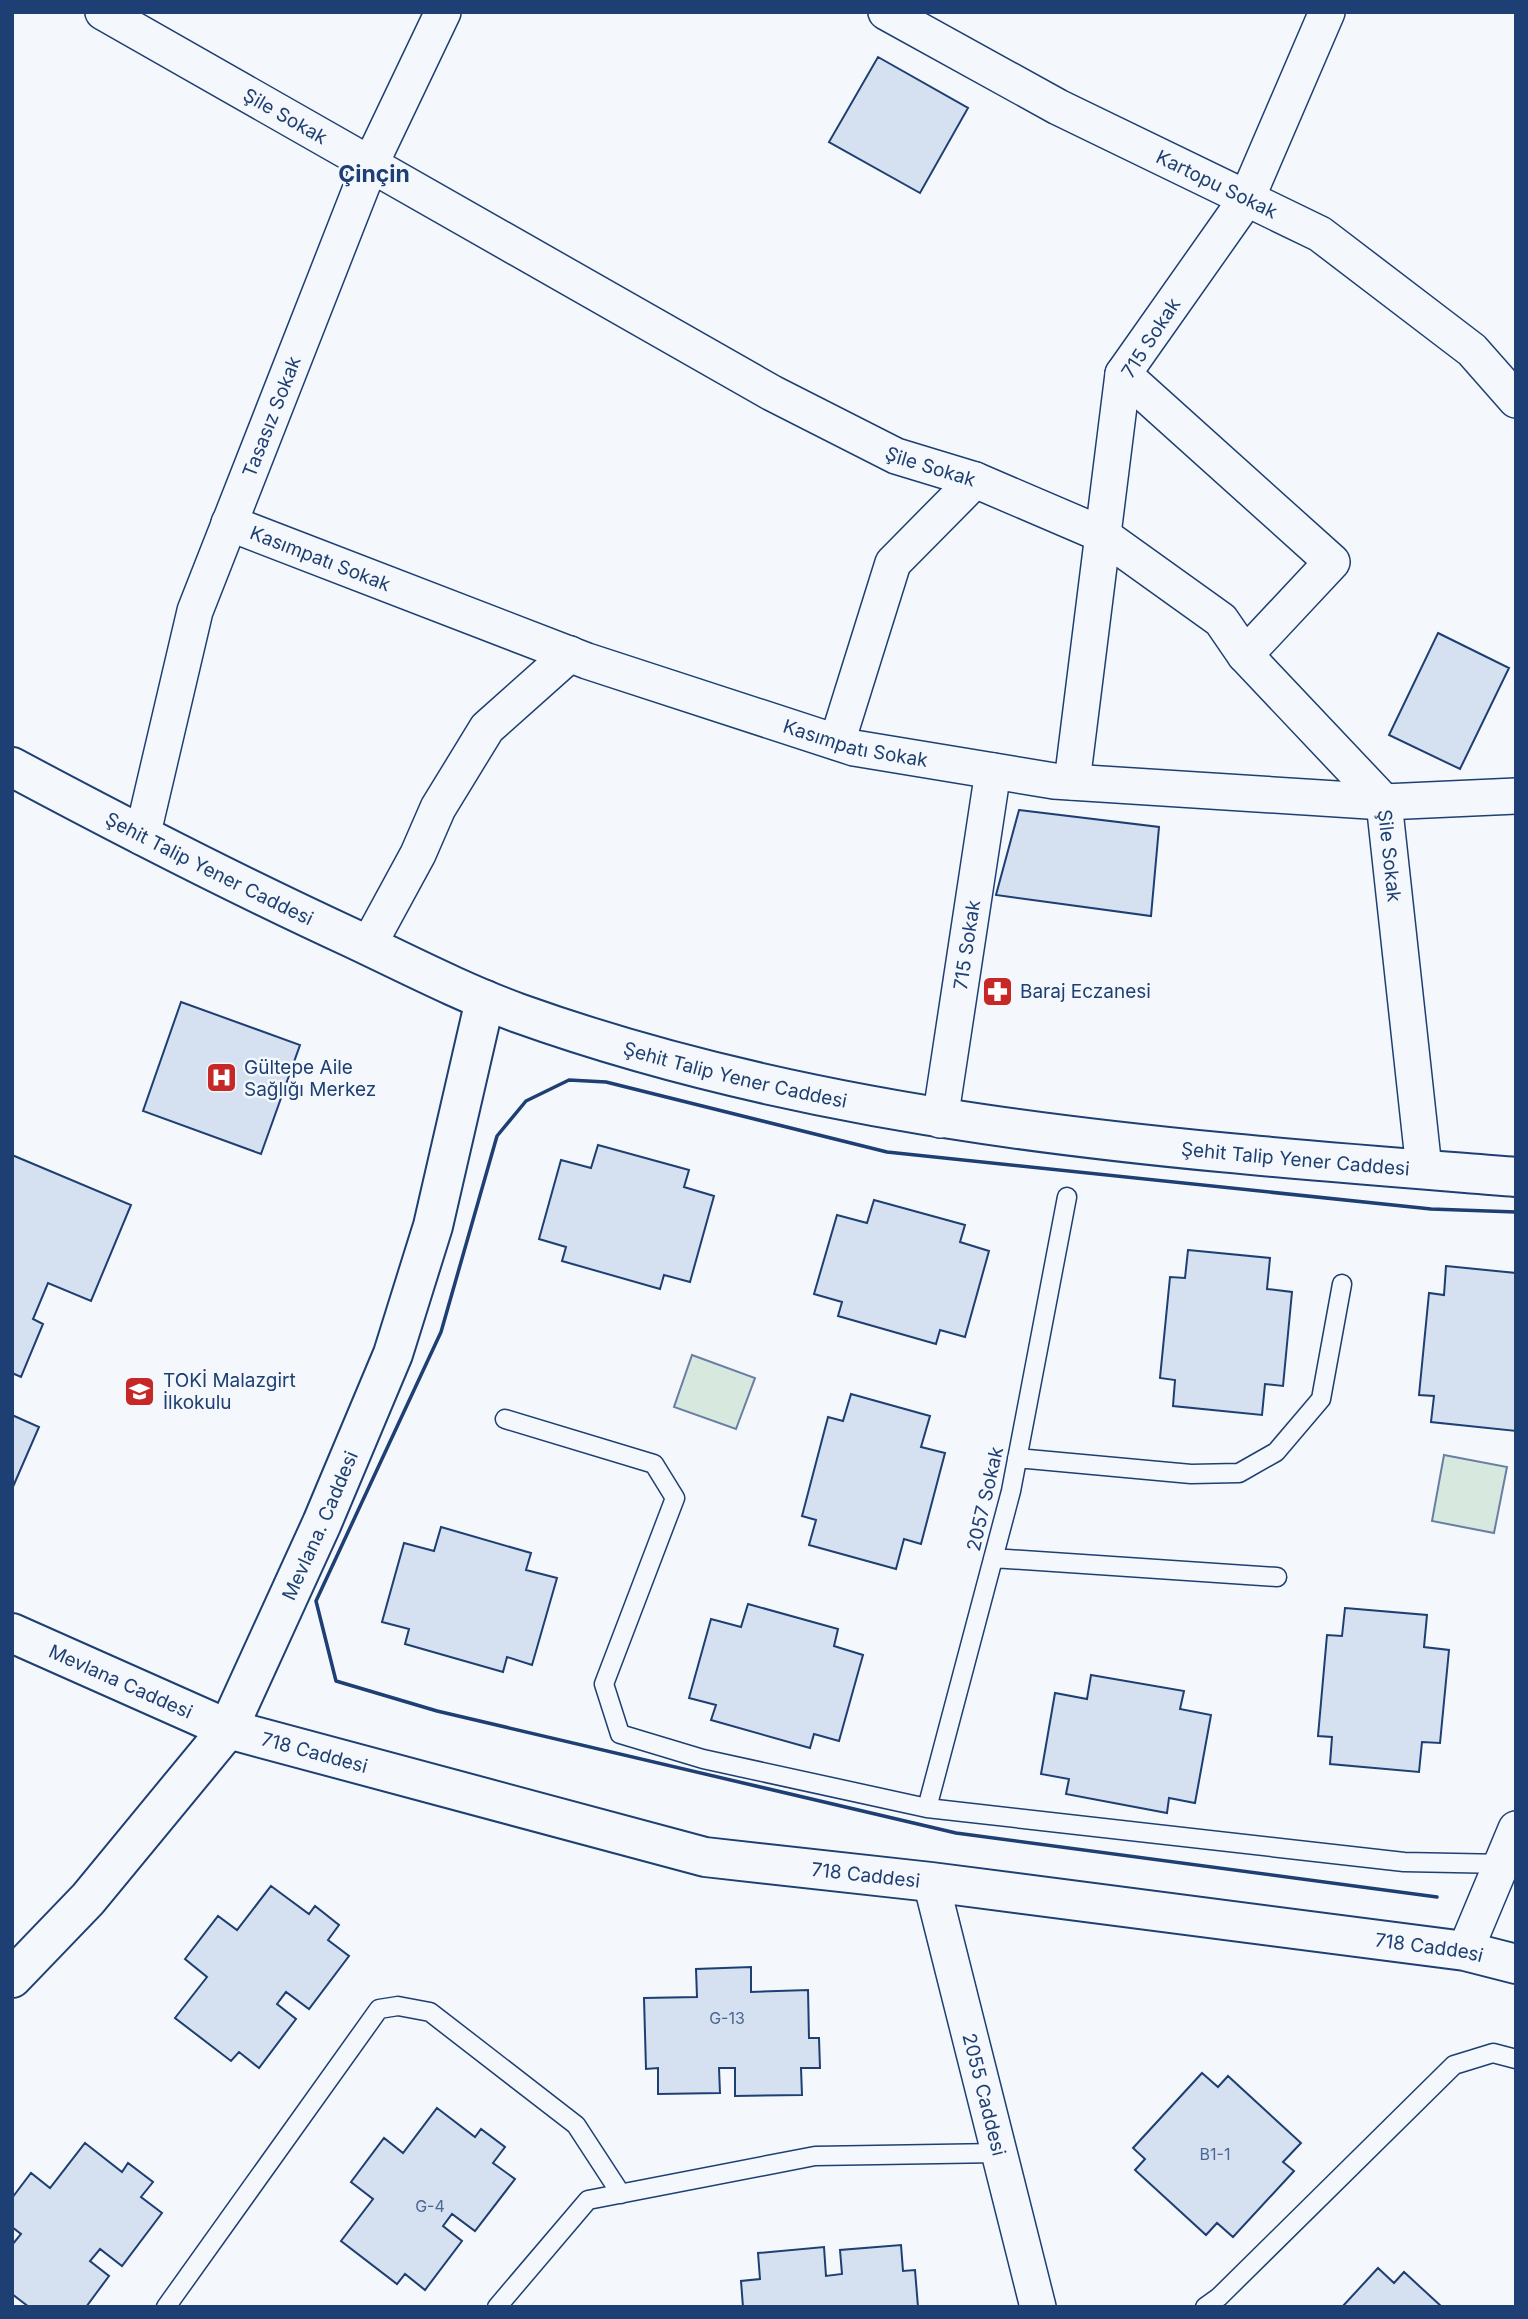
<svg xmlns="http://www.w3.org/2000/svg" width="1528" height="2319" viewBox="0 0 1528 2319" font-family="Inter,sans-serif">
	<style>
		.green { fill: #d7e8df; stroke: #687fa3; stroke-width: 2 }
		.building { fill: #d5e0f0; stroke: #1d3f73; stroke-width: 2 }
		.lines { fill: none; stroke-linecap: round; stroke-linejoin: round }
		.service-casing { stroke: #1d3f73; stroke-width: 21 }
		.minor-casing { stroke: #1d3f73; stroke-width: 38 }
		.tertiary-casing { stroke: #1d3f73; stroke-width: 42 }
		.service { stroke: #f4f7fb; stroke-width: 18 }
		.minor { stroke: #f4f7fb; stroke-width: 35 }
		.tertiary { stroke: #f4f7fb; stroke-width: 38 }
		.wall { stroke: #1d3f73; stroke-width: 3.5 }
		.labels { text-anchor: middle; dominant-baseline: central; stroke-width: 5; stroke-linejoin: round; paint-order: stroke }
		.number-label { font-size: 16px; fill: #4b6792 }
		.street-label { font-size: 19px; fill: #1d3f73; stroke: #f4f7fb }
		.poi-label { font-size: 19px; fill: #1d3f73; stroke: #f4f7fb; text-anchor: start }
		.quarter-label { font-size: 23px; font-weight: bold; fill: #1d3f73; stroke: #f4f7fb }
	</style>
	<rect width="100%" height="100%" fill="#f4f7fb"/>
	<path class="green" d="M692 1355 755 1378 736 1429 674 1407Z
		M1444 1455 1507 1467 1494 1533 1432 1521Z"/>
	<path class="building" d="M878 57 968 108 920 193 829 142Z
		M1438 633 1509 668 1460 769 1389 735Z
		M1019 810 1159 827 1151 916 996 895Z
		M181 1002 300 1045 261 1154 143 1111Z
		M598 1145 689 1170 684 1187 714 1196 690 1282 664 1275 660 1289 562 1261 566 1247 539 1239 561 1160 591 1168Z
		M12 1155 131 1205 91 1301 48 1283 33 1319 43 1324 21 1377 12 1373Z
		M874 1200 965 1225 960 1242 989 1251 965 1337 940 1330 936 1344 838 1316 842 1302 814 1294 837 1215 867 1223Z
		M1188 1250 1270 1258 1267 1289 1292 1292 1283 1386 1265 1384 1262 1415 1173 1406 1175 1380 1160 1378 1170 1277 1185 1278Z
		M1446 1266 1516 1273V1431L1431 1422 1434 1396 1419 1395 1429 1293 1444 1295Z
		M851 1394 930 1416 921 1447 945 1453 921 1544 904 1539 896 1569 809 1545 816 1520 802 1516 828 1417 843 1421Z
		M12 1415 39 1427 12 1489Z
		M441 1527 531 1553 526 1570 557 1578 532 1665 507 1657 503 1672 405 1644 409 1629 382 1622 404 1543 434 1551Z
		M748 1604 838 1629 834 1646 863 1655 839 1741 814 1734 810 1748 711 1720 716 1705 689 1698 711 1619 741 1627Z
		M1345 1608 1427 1615 1424 1647 1449 1650 1440 1743 1422 1742 1419 1772 1330 1764 1332 1737 1318 1736 1327 1635 1342 1636Z
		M1091 1675 1184 1691 1180 1709 1211 1715 1195 1803 1169 1798 1167 1813 1066 1794 1069 1779 1041 1774 1055 1693 1087 1699Z
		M271 1886 309 1914 315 1906 339 1925 328 1940 349 1956 309 2009 286 1992 277 2004 296 2019 259 2068 239 2052 231 2061 175 2018 207 1977 185 1959 218 1916 237 1930Z
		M751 1967V1992L808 1990 809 2038H819L820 2068H801L802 2095 735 2096V2068H719L720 2093 658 2094V2068L646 2069 644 1998 697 1997 696 1969Z
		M1202 2073 1218 2087 1228 2076 1301 2143 1283 2162 1294 2171 1233 2237 1217 2223 1206 2235 1135 2170 1145 2159 1133 2148Z
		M437 2108 475 2137 481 2129 505 2147 493 2163 515 2179 475 2231 452 2214 443 2226 462 2241 425 2290 405 2274 397 2284 341 2241 373 2199 351 2182 384 2138 403 2153Z
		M85 2143 122 2172 128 2163 153 2182 141 2197 162 2213 122 2266 100 2249 90 2261 109 2276 86 2307H29L12 2294V2245L21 2234 12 2227V2198L31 2173 50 2188Z
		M901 2245 903 2271 915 2270 918 2307H743L741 2281 760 2279 758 2253 824 2247 826 2276 842 2274 840 2250Z
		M1378 2268 1394 2283 1404 2272 1442 2307H1342Z"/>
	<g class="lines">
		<defs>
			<path id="service" d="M505 1419 654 1464 675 1498 604 1684 620 1734 703 1759 927 1808 1404 1862 1505 1864
				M1017 1458 1191 1474 1239 1473 1276 1452 1321 1399 1342 1284
				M993 1558 1277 1577
				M927 1808 1011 1491 1067 1197
				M166 2307 379 2009 398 2006 430 2012 576 2125 621 2194
				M497 2307 588 2200 815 2156 999 2153
				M1205 2307 1219 2297 1454 2065 1493 2053 1516 2059"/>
			<g id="minor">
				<path id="s1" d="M103 12 772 393 896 456 975 480 1101 534 1221 620 1245 655 1384 802 1424 1169"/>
				<path id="s2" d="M886 12 1058 107 1320 234 1472 350 1516 400"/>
				<path d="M1123 374 1332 562 1245 655"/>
				<path id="s3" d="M229 523 587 661 854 748 1054 781 1384 802 1516 796"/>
				<path d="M837 742 893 563 975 480"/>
				<path d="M1072 782 1123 374 1247 198 1327 12"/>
				<path id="s4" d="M142 837 195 611 370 165 443 12"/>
				<path d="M368 946 418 854 438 808 487 728 570 654"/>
				<path id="s5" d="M940 1120 993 771"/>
				<path id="s6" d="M931 1882 1038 2307"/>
				<path d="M1465 1951 1516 1829"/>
			</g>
			<g id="tertiary">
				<path id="s7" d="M12 767C124 827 237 885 352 938 407 964 461 992 518 1013 839 1128 1179 1150 1516 1177"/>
				<path id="s8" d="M12 1633 228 1729 705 1857 931 1882 1465 1951 1516 1964"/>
				<path id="s9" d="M12 1978 88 1899 228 1729 322 1523 393 1354 433 1226 485 1000"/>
			</g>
		</defs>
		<use href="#service" class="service-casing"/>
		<use href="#minor" class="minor-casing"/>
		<use href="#tertiary" class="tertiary-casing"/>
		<use href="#service" class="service"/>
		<use href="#minor" class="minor"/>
		<use href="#tertiary" class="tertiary"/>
		<path class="wall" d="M1437 1897 956 1833 437 1711 336 1681 316 1601 441 1332 497 1136 526 1101 569 1080 606 1082 887 1152 1431 1209 1516 1212"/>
	</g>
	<defs>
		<symbol id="pharmacy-square" viewBox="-11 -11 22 22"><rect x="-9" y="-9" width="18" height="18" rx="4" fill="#c62828" stroke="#f4f7fb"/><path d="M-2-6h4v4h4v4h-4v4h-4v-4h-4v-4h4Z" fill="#fff"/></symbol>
		<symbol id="hospital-square" viewBox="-11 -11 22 22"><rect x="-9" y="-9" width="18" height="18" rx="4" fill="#c62828" stroke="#f4f7fb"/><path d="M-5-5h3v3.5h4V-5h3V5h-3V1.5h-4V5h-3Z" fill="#fff"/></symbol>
		<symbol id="school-square" viewBox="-11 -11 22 22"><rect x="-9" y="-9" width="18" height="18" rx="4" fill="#c62828" stroke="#f4f7fb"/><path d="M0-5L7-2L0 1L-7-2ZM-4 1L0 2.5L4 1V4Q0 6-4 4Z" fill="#fff"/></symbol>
	</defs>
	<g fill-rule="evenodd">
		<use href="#pharmacy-square" x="980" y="974" width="35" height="35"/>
		<use href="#hospital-square" x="204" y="1060" width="35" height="35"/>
		<use href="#school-square" x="122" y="1374" width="35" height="35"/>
	</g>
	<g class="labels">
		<g class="number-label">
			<text x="727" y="2018">G-13</text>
			<text x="1215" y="2154">B1-1</text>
			<text x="430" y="2206">G-4</text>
		</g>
		<g class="street-label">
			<text stroke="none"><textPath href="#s1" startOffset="210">Şile Sokak</textPath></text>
			<text stroke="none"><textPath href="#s2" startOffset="373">Kartopu Sokak</textPath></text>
			<text transform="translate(1151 338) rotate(-57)">715 Sokak</text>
			<text stroke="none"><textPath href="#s4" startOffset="441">Tasasız Sokak</textPath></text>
			<text stroke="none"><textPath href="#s1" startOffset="945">Şile Sokak</textPath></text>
			<text stroke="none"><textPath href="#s3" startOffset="98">Kasımpatı Sokak</textPath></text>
			<text stroke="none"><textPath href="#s3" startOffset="665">Kasımpatı Sokak</textPath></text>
			<text stroke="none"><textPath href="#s1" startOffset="1575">Şile Sokak</textPath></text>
			<text stroke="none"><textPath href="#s7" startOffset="222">Şehit Talip Yener Caddesi</textPath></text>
			<text stroke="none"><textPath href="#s5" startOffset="177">715 Sokak</textPath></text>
			<text stroke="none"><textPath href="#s7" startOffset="789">Şehit Talip Yener Caddesi</textPath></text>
			<text stroke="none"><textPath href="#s7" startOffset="1356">Şehit Talip Yener Caddesi</textPath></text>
			<text transform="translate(985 1499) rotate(-77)">2057 Sokak</text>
			<text stroke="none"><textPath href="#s9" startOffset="553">Mevlana. Caddesi</textPath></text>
			<text stroke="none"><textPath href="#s8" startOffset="119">Mevlana Caddesi</textPath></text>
			<text stroke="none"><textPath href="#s8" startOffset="326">718 Caddesi</textPath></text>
			<text stroke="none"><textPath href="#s8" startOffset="892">718 Caddesi</textPath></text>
			<text stroke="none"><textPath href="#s8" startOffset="1460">718 Caddesi</textPath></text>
			<text stroke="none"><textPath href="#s6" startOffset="219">2055 Caddesi</textPath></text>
		</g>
		<g class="poi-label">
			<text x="1020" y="991">Baraj Eczanesi</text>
			<text x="244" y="1067">Gültepe Aile<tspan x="244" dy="22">Sağlığı Merkez</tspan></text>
			<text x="163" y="1380">TOKİ Malazgirt<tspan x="163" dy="22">İlkokulu</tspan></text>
		</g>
		<g class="quarter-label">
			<text x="374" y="174">Çinçin</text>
		</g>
	</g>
	<rect width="1528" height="2319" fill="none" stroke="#1d3f73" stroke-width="28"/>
</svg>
